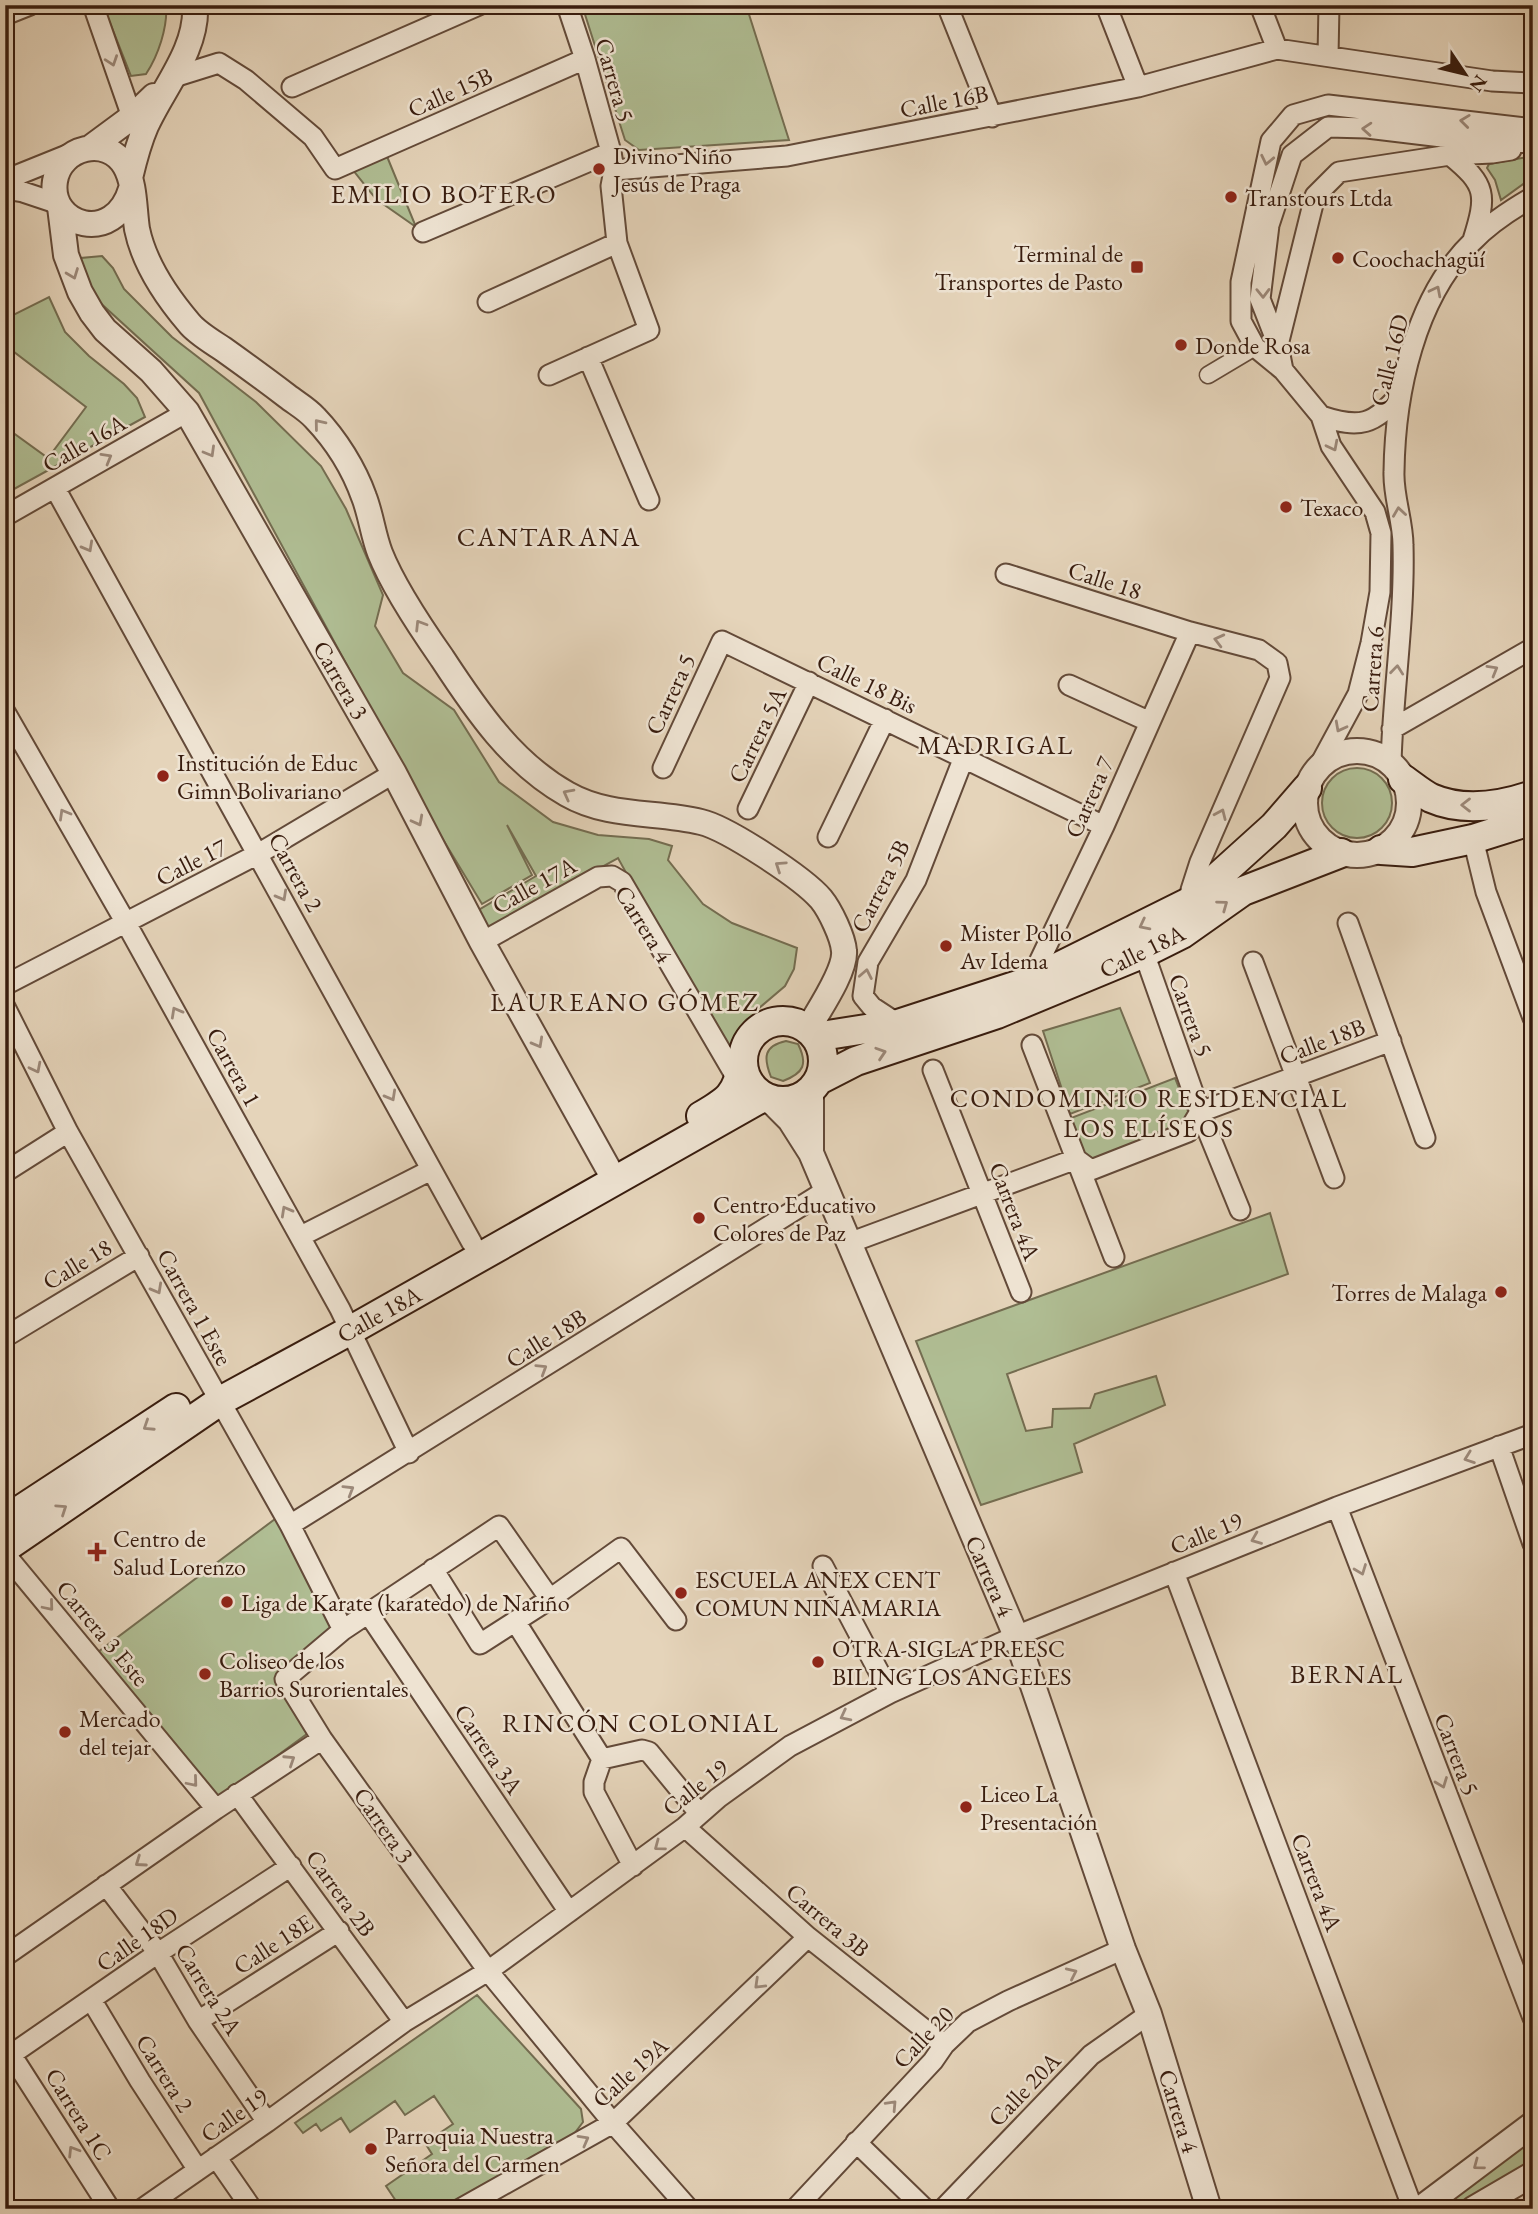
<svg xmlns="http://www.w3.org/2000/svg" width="1538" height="2214" viewBox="0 0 1538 2214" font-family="'EB Garamond',serif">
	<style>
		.green { fill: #b0be94; stroke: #746d51; stroke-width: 2 }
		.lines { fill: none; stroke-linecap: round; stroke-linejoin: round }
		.pedestrian-casing { stroke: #634a39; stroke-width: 19 }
		.minor-casing { stroke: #634a39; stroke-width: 23 }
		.tertiary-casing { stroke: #634a39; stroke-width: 28 }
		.secondary-casing { stroke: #381c0e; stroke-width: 32 }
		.pedestrian { stroke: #eee3d2; stroke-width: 16 }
		.minor { stroke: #eee3d2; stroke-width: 19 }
		.tertiary { stroke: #eee3d2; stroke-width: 24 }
		.secondary { stroke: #eee3d2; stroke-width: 28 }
		.oneway { stroke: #9c897a }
		.poi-dot { fill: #8f2418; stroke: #eee3d2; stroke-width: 2.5 }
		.labels { text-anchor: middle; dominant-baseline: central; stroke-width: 5; stroke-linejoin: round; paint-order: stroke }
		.street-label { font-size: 24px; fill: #381c0e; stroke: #eee3d2 }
		.poi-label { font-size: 24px; fill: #381c0e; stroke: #eee3d2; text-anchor: start }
		.neighbourhood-label { font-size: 26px; letter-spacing: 2px; fill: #381c0e; stroke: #eee3d2 }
	</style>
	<rect width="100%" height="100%" fill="#e5d4ba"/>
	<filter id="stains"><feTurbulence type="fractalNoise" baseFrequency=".00286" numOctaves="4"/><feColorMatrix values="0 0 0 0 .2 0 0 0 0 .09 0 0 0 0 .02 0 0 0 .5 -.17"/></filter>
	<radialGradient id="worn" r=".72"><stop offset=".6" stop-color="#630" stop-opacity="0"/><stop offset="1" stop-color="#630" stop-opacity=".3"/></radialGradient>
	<path class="green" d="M103 5H166C168 27 158 56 146 74L131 76Z
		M582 5H746L789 140 639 150 625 140Z
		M386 154 416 227 376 199 353 170Z
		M1533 156V177L1501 200 1495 180 1487 168 1489 164Z
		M102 256 113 268 124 289 172 337 256 402 321 466 346 509 383 595 375 626 403 673 454 710 499 782 553 822 598 835 649 839 672 846 668 860 703 904 732 923 797 948 794 969 785 986 758 1009 738 1048 726 1054 618 858 487 930 477 911 536 876 507 825 532 875 482 904 430 818 199 393 96 299 82 276 81 258Z
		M49 297 65 332 89 356 124 384 137 398 145 417 5 494V427L48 458 86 407 14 352 5 364V319Z
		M1322 803a35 35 0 1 1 70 0a35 35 0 1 1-70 0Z
		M1120 1008 1150 1083 1070 1114 1043 1031Z
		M786 1041 798 1044C808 1064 804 1073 783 1081L771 1077C763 1057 764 1046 786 1041Z
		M1175 1078 1193 1124 1083 1164 1071 1118Z
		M1270 1213 1288 1274 1007 1374 1026 1431 1052 1427 1053 1409 1090 1408 1095 1394 1156 1376 1165 1405 1074 1444 1082 1472 981 1505 916 1341Z
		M279 1516 336 1631 282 1681 315 1728 218 1799 98 1652Z
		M477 1995 581 2109 583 2122 574 2134 444 2209H398L400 2207 386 2186 432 2154 425 2143 453 2124 434 2096 405 2115 395 2101 350 2132 341 2118 321 2131 316 2124 303 2133 295 2123Z
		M1533 2138V2168L1462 2209H1436Z"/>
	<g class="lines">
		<defs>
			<path id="pedestrian" d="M1208 375 1255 347"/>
			<path id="minor" d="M93 5 132 117
				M947 5 992 117
				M1106 5 1138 87
				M1260 5 1277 49
				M5 15 30 5
				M1328 56 1329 5
				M171 78 219 63 246 80 313 137 335 169 585 59
				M292 87 479 5
				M1450 155C1487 185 1487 195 1473 240
				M614 170 787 156 1138 87 1277 49 1492 81 1533 83
				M5 180 72 153
				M5 189 23 192 59 204
				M423 232 611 152
				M488 302 617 243
				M1278 345 1315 196 1339 172 1450 155 1492 153 1511 150
				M588 357 649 500
				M1283 370 1278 345 1260 299 1269 225 1292 155 1328 127 1367 128 1442 137 1533 143
				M549 375 649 330 617 243 611 186 614 170 611 152 585 59 567 5
				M1321 416C1360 429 1374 425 1400 394
				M55 488 472 1243
				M5 516 187 412
				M1006 574 1190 632 1259 650 1277 663 1280 678 1200 862 1191 890V901
				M1069 685 1150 722
				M5 712 126 923 340 1309 409 1453
				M1392 729 1533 648
				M1391 763C1393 690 1405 618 1403 545 1403 521 1393 496 1394 472 1395 393 1415 297 1473 241 1490 223 1512 209 1533 197
				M663 768 722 641 1104 826
				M1317 770 1358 694 1371 643 1380 592 1381 533 1375 512 1331 446 1321 416 1283 370 1255 347 1241 321V282L1271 141 1293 115 1328 105 1533 129
				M748 809 809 682
				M828 837 885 719
				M1473 839 1486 892 1533 1018
				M1348 923 1425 1138
				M482 942 598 877 612 876 622 882 739 1082
				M1144 953 1200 1112 1240 1210
				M1253 962 1334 1178
				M1030 981 1104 826 1190 632
				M5 985 258 854 394 773
				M5 1007 68 1132 290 1525 343 1630
				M898 1024 872 1007 863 996 868 962 916 880 964 757
				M1032 1045 1114 1257
				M933 1070 1021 1292
				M5 1172 68 1132
				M301 1236 431 1170
				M849 1243 1076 1159 1091 1170 1188 1132 1200 1112 1391 1041
				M5 1337 139 1256
				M1499 1446 1533 1544
				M1337 1507 1533 2018
				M290 1525 827 1190
				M5 1554 216 1809
				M823 1566 890 1693
				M433 1569 480 1644 550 1599 621 1548 676 1620
				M1174 1572 1413 2209
				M550 1599 499 1526 343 1630 285 1679 322 1739 488 1971 613 2123 689 2209
				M368 1613 569 1912
				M515 1621 602 1759
				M602 1759 642 1750 649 1752 699 1813
				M602 1759 594 1782V1792L633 1866
				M237 1794 404 2022
				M685 1827 808 1937 944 2045
				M106 1885 158 1953 198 2021 267 2122
				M5 1956 216 1809 322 1739
				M92 2001 140 2081 198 2170
				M198 2021 339 1931
				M5 2045 110 2209
				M12 2054 158 1953 291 1866
				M856 2142 925 2209
				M216 2157 252 2209
				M142 2209 267 2122 404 2022 488 1971 685 1827 718 1798 790 1746 890 1693 1016 1636 1337 1507 1533 1434
				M460 2209 613 2123 808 1937
				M795 2209 933 2061 944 2045 968 2022 1008 2001 1123 1949
				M943 2209 1091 2055 1149 2014"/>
			<path id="tertiary" d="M90 148 132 117 154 96
				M130 178C134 161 139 142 146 126 163 88 198 49 195 5
				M131 189C114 246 48 226 55 181 60 147 107 135 125 166 135 183 134 209 137 229 144 263 166 296 189 323 197 333 211 341 223 349 244 364 266 380 287 396 296 403 307 409 315 418 336 440 354 469 364 497 371 515 373 535 380 553 393 586 421 628 442 658 476 710 512 763 567 794 609 818 656 811 701 822 727 828 803 878 821 899 830 910 843 937 844 951 846 971 818 1011 808 1029
				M60 207 66 255 80 292 92 313 105 330 151 371 187 412 394 773 482 942 609 1170
				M1305 803a52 52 0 1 1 104 0a52 52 0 1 1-104 0Z
				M811 1091V1153
				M770 1100 790 1120 811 1153 1016 1636 1123 1949 1149 2014 1209 2209
				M1420 2209 1533 2124
				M1473 2209 1533 2174"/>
			<path id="secondary" d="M1403 779C1412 785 1421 793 1431 798 1463 812 1501 806 1533 795
				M1381 850 1412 852 1473 839 1533 820
				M743 1061a40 40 0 1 1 80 0a40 40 0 1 1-80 0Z
				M815 1037 898 1024 1030 981 1191 901 1274 826 1307 788
				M819 1080 856 1061 997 1014 1144 953 1182 934 1243 891 1341 853
				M701 1116C727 1101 737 1095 742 1064
				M5 1520 176 1408
				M5 1548 220 1401 351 1330 763 1097"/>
		</defs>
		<use href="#pedestrian" class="pedestrian-casing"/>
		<use href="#minor" class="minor-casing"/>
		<use href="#tertiary" class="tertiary-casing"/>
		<use href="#secondary" class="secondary-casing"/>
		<use href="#pedestrian" class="pedestrian"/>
		<use href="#minor" class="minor"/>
		<use href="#tertiary" class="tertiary"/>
		<use href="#secondary" class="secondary"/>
	</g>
	<defs><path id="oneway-chevron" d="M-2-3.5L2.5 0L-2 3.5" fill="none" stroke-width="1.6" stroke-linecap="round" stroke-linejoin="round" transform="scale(1.75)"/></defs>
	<g class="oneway">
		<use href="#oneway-chevron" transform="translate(112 61) rotate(71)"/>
		<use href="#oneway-chevron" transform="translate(1465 121) rotate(-173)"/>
		<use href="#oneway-chevron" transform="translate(1367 129) rotate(-176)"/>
		<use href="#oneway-chevron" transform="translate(1267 160) rotate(102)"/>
		<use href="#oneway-chevron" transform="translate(73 274) rotate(69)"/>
		<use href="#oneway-chevron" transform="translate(1436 291) rotate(-63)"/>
		<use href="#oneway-chevron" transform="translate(1263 293) rotate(89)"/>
		<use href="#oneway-chevron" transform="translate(319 424) rotate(-129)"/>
		<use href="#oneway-chevron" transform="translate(1333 446) rotate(63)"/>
		<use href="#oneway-chevron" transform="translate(210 452) rotate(60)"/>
		<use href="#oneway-chevron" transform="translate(107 458) rotate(-30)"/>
		<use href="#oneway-chevron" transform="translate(1399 512) rotate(-98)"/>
		<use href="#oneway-chevron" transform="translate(88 547) rotate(61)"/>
		<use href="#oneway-chevron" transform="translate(420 625) rotate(-122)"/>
		<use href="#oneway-chevron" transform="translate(1219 640) rotate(-166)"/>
		<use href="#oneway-chevron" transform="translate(1397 670) rotate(-84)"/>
		<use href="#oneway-chevron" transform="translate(1493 670) rotate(-30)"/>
		<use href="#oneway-chevron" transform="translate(1340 727) rotate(118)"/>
		<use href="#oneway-chevron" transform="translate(568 794) rotate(-152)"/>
		<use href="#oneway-chevron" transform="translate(1466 805) rotate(-180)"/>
		<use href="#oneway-chevron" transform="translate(64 814) rotate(-120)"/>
		<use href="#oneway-chevron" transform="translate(1221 814) rotate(-66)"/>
		<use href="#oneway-chevron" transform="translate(418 821) rotate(62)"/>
		<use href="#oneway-chevron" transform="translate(780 866) rotate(-146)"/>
		<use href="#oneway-chevron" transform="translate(282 896) rotate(61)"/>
		<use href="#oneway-chevron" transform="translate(1223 905) rotate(-36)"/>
		<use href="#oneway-chevron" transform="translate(1144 925) rotate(153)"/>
		<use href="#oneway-chevron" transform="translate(866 974) rotate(-79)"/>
		<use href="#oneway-chevron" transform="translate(176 1012) rotate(-119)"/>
		<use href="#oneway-chevron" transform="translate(538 1043) rotate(61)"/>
		<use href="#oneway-chevron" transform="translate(881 1053) rotate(-18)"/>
		<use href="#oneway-chevron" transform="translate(36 1068) rotate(63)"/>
		<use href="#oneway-chevron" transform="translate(391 1096) rotate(61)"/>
		<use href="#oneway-chevron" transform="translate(286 1211) rotate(-119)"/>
		<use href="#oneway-chevron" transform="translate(157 1289) rotate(61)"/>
		<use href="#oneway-chevron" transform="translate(542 1369) rotate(-32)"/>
		<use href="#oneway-chevron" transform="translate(148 1426) rotate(147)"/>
		<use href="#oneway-chevron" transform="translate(1469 1458) rotate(160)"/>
		<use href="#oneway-chevron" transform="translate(349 1490) rotate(-31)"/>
		<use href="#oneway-chevron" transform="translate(62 1509) rotate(-34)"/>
		<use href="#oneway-chevron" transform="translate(1256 1539) rotate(158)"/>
		<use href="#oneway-chevron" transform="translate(1361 1570) rotate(69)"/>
		<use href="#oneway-chevron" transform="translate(49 1606) rotate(50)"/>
		<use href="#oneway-chevron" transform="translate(845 1716) rotate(153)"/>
		<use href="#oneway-chevron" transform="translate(290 1760) rotate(-33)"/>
		<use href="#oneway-chevron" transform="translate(193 1782) rotate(50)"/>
		<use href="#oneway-chevron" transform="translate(1442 1783) rotate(69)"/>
		<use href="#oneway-chevron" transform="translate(659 1846) rotate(143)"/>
		<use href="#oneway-chevron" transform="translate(140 1862) rotate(145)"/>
		<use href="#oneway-chevron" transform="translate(1072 1973) rotate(-25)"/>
		<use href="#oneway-chevron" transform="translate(759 1984) rotate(136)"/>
		<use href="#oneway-chevron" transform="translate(892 2105) rotate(-47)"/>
		<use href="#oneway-chevron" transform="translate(584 2140) rotate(-29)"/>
		<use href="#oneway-chevron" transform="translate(73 2151) rotate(-122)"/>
		<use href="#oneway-chevron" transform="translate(1478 2165) rotate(143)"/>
	</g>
	<g class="poi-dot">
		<circle cx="599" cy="169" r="7"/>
		<circle cx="1231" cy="197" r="7"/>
		<circle cx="1338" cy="258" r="7"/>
		<rect x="1130" y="260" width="14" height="14" rx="3.5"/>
		<circle cx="1181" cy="345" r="7"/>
		<circle cx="1286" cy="507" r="7"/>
		<circle cx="163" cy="776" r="7"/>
		<circle cx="946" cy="946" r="7"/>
		<circle cx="699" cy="1218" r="7"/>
		<circle cx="1501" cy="1292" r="7"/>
		<path d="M93.5 1541.5h7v7h7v7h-7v7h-7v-7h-7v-7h7z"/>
		<circle cx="681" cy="1593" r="7"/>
		<circle cx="227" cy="1602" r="7"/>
		<circle cx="818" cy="1662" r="7"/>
		<circle cx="205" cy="1674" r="7"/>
		<circle cx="65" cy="1732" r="7"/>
		<circle cx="966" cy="1807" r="7"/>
		<circle cx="371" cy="2149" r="7"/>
	</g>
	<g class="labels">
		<g class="street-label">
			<text transform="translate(615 80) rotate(74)">Carrera 5</text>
			<text transform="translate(450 92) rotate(-24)">Calle 15B</text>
			<text transform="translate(944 101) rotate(-11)">Calle 16B</text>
			<text transform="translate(1389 360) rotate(-76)">Calle 16D</text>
			<text transform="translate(84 443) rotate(-30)">Calle 16A</text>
			<text transform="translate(1105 580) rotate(18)">Calle 18</text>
			<text transform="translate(1372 669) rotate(-86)">Carrera 6</text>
			<text transform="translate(341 680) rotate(60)">Carrera 3</text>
			<text transform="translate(867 683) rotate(26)">Calle 18 Bis</text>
			<text transform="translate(670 694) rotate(-65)">Carrera 5</text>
			<text transform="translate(757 735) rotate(-64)">Carrera 5A</text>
			<text transform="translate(1089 797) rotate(-66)">Carrera 7</text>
			<text transform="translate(191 862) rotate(-27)">Calle 17</text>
			<text transform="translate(296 872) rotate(61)">Carrera 2</text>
			<text transform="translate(534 885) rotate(-29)">Calle 17A</text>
			<text transform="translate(880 886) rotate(-63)">Carrera 5B</text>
			<text transform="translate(644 924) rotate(58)">Carrera 4</text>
			<text transform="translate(1142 951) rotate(-26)">Calle 18A</text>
			<text transform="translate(1191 1015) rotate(70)">Carrera 5</text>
			<text transform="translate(1322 1041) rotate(-21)">Calle 18B</text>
			<text transform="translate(234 1067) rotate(61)">Carrera 1</text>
			<text transform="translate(1015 1211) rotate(69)">Carrera 4A</text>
			<text transform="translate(77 1264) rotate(-31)">Calle 18</text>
			<text transform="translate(195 1307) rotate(61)">Carrera 1 Este</text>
			<text transform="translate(379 1314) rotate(-29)">Calle 18A</text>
			<text transform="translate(546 1338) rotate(-32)">Calle 18B</text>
			<text transform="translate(1206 1533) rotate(-22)">Calle 19</text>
			<text transform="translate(990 1576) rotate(66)">Carrera 4</text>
			<text transform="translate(103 1633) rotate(50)">Carrera 3 Este</text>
			<text transform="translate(489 1749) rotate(56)">Carrera 3A</text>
			<text transform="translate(1457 1754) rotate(69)">Carrera 5</text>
			<text transform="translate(695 1787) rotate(-38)">Calle 19</text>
			<text transform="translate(384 1825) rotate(55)">Carrera 3</text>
			<text transform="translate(1317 1882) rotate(69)">Carrera 4A</text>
			<text transform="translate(341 1893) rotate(54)">Carrera 2B</text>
			<text transform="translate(828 1920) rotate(40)">Carrera 3B</text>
			<text transform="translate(137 1939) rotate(-35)">Calle 18D</text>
			<text transform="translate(273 1944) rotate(-33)">Calle 18E</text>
			<text transform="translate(209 1989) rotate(58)">Carrera 2A</text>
			<text transform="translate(923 2037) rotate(-46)">Calle 20</text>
			<text transform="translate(630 2072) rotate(-42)">Calle 19A</text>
			<text transform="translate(165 2073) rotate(58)">Carrera 2</text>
			<text transform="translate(1024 2089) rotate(-46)">Calle 20A</text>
			<text transform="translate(1179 2111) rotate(73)">Carrera 4</text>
			<text transform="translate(79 2114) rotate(58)">Carrera 1C</text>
			<text transform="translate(234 2115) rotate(-35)">Calle 19</text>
		</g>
		<g class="poi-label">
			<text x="613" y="155">Divino Niño<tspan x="613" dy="28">Jesús de Praga</tspan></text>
			<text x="1245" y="197">Transtours Ltda</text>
			<text x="1123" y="253" text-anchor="end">Terminal de<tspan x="1123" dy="28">Transportes de Pasto</tspan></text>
			<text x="1352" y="258">Coochachagüí</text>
			<text x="1195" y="345">Donde Rosa</text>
			<text x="1300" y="507">Texaco</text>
			<text x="177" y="762">Institución de Educ<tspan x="177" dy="28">Gimn Bolivariano</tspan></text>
			<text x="960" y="932">Mister Pollo<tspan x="960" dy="28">Av Idema</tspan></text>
			<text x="713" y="1204">Centro Educativo<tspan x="713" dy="28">Colores de Paz</tspan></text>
			<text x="1487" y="1292" text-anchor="end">Torres de Malaga</text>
			<text x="113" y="1538">Centro de<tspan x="113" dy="28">Salud Lorenzo</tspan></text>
			<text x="695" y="1579">ESCUELA ANEX CENT<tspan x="695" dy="28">COMUN NIÑA MARIA</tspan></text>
			<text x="241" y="1602">Liga de Karate (karatedo) de Nariño</text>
			<text x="832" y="1648">OTRA-SIGLA PREESC<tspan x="832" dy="28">BILING LOS ANGELES</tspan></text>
			<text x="219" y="1660">Coliseo de los<tspan x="219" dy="28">Barrios Surorientales</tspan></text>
			<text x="79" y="1718">Mercado<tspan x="79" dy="28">del tejar</tspan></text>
			<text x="980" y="1793">Liceo La<tspan x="980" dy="28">Presentación</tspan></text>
			<text x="385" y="2135">Parroquia Nuestra<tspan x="385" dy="28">Señora del Carmen</tspan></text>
		</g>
		<g class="neighbourhood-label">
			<text x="444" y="194">EMILIO BOTERO</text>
			<text x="549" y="537">CANTARANA</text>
			<text x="996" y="745">MADRIGAL</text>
			<text x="625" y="1002">LAUREANO GÓMEZ</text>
			<text x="1149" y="1098">CONDOMINIO RESIDENCIAL<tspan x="1149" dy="30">LOS ELÍSEOS</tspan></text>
			<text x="1347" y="1674">BERNAL</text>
			<text x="641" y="1723">RINCÓN COLONIAL</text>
		</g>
	</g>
	<rect width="1538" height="2214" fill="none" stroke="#e5d4ba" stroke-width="28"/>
	<rect x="7" y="7" width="1524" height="2200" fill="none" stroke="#381c0e" stroke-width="3.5"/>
	<rect x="14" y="14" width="1510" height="2186" fill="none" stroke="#381c0e" stroke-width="2"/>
	<g transform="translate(1465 74) rotate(125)" stroke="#eee3d2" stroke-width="5" paint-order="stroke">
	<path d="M0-5L12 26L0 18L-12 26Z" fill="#381c0e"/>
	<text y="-10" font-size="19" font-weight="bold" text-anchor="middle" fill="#381c0e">N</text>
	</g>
	<rect width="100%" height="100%" filter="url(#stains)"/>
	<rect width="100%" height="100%" fill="url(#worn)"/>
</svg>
